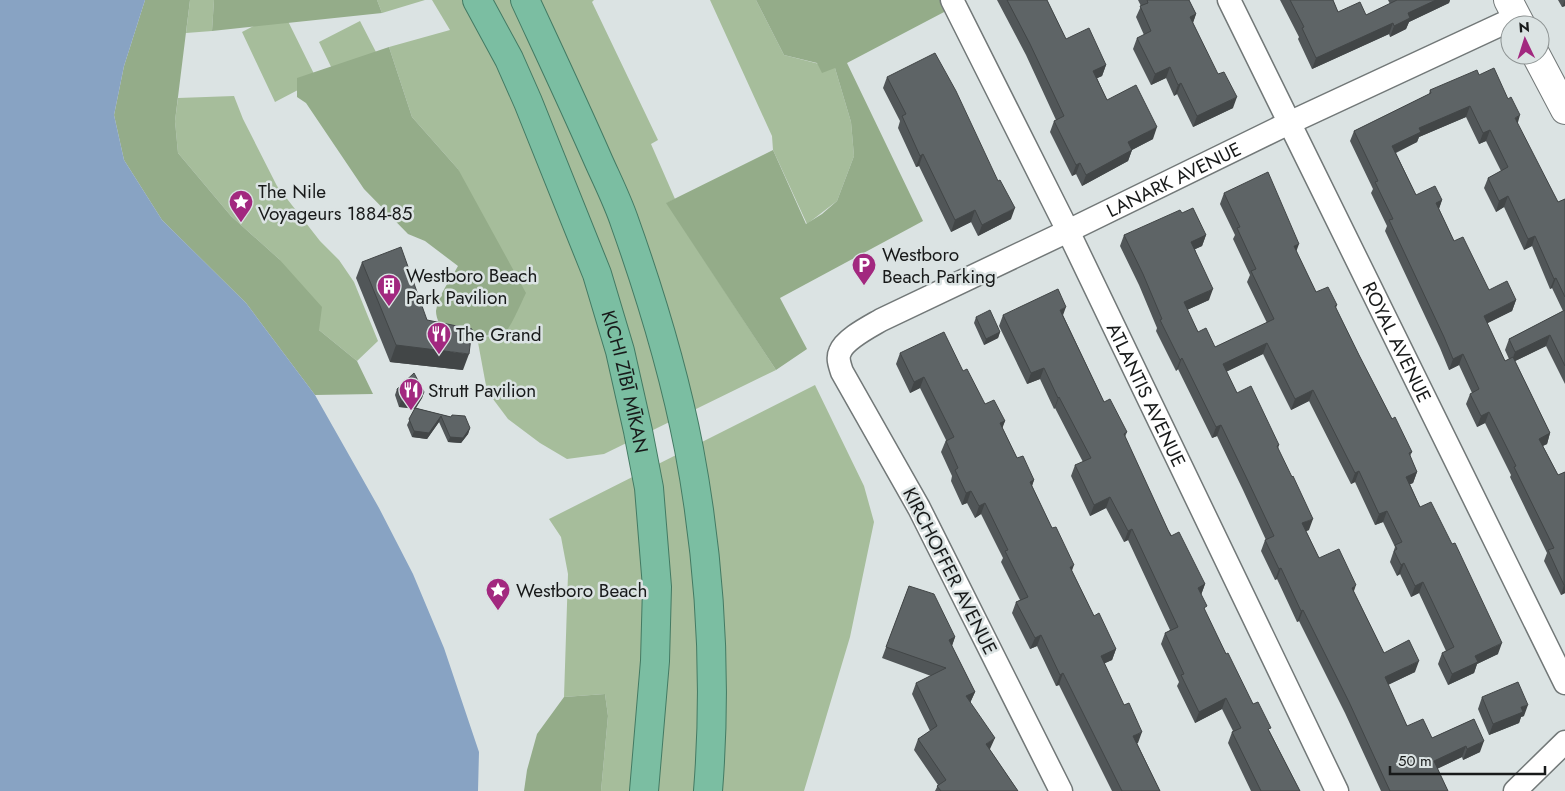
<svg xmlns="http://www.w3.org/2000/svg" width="1565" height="791" viewBox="0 0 1565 791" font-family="Jost,sans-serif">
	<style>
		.green { fill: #a6bd9b }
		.forest { fill: #94ac89 }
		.water { fill: #88a3c3 }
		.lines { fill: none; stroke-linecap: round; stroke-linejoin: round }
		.minor-casing { stroke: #727878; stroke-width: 25 }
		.tertiary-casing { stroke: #727878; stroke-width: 30 }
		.trunk-casing { stroke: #437a63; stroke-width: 30 }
		.minor { stroke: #fff; stroke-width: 22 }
		.tertiary { stroke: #fff; stroke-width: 28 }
		.trunk { stroke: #7bbea2; stroke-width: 28 }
		.wall { fill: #515658; fill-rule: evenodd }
		.shaded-wall { fill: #424647 }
		.building { fill: #5e6466; stroke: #424647 }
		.labels { text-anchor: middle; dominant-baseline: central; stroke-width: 5; stroke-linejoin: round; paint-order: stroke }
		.street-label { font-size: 19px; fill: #181a1a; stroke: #dbe3e3 }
		.poi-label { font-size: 19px; fill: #181a1a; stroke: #dbe3e3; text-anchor: start }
	</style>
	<rect width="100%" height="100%" fill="#dbe3e3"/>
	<path class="green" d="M190 0H214L212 31 186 33Z
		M377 0H425L382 13Z
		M432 0H594L592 2 658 140 651 144 675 199 667 203 776 370 604 454 567 459 540 443 508 419 487 391 477 337 494 336 458 169 412 117 389 47 450 30Z
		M710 0H756L784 55 835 68 851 122 854 156 837 201 807 224 773 150 772 136Z
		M283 11 317 80 275 102 242 32Z
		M360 21 395 89 353 112 319 42Z
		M234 96 243 119 277 186 320 241 339 260 354 282 378 341 357 361 319 330 279 259 231 216 178 153 175 121 178 98Z
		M815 385 864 486 874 522 850 637 804 791H601L608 716 605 694 564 697 568 574 561 537 549 519Z"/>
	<path class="forest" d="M145 0H190L175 121 178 153 231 216 279 259 322 307 319 330 357 361 373 394 315 395 246 303 162 220 124 160 114 115 124 66Z
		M214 0H377L382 13 212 31Z
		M756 0H940L946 11 847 63 923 221 780 298 807 349 776 370 666 203 773 150 806 224 822 214 837 201 854 156 851 122 835 68 822 73 817 63 784 55Z
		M389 47 412 117 458 169 526 293C522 301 511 327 506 331 497 337 458 338 449 333 441 329 436 319 436 311 438 295 451 279 458 266L425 241 408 234 364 189 306 103 297 97V78Z
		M605 694 608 716 601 791H524L527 770 537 734 564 697Z"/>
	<path class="water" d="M0 0H145L124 66 114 115 124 160 162 220 246 303 315 395 379 508 413 574 444 648 479 752 478 791H0Z"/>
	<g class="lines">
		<defs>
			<g id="minor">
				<path id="s1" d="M952 0 1068 231 1337 791"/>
				<path id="s2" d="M1229 0 1565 683"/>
				<path id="s3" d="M1061 791 919 508 842 372C840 366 837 358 840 352 845 339 869 327 881 320L1068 231 1289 123 1517 17"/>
				<path d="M1515 791 1565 742"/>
			</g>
			<path id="tertiary" d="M1508 0 1521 25
				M1536 55 1565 110"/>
			<g id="trunk">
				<path id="s4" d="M477 0 509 59 528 102 597 274 620 351 638 431 649 488 657 587 655 661 644 791"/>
				<path d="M525 0C550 54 575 107 599 162 608 182 618 202 625 223 651 296 674 372 689 449 710 561 717 678 708 791"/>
			</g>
		</defs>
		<use href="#minor" class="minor-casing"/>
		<use href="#tertiary" class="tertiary-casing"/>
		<use href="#trunk" class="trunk-casing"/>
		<use href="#minor" class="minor"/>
		<use href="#tertiary" class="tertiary"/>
		<use href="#trunk" class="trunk"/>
	</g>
	<path class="wall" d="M997 0H1047L1066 39 1106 65 1102 76 1097 78 1107 100 1153 139 1132 150 1128 161 1082 186 1076 174 1072 176 1050 132 1054 121 1056 120 1026 55Z
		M1138 0H1189L1196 14 1193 23 1233 108 1193 127 1177 94 1174 96 1166 78 1151 85 1133 49 1137 38 1144 35 1136 17 1141 6Z
		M1280 0H1333L1338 12 1366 15 1390 4 1388 0H1450L1449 3 1409 22 1406 29 1390 37 1389 34 1312 69 1298 39 1299 37Z
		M1558 0H1565V6L1562 7Z
		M1479 75 1517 124 1558 202 1565 199V384L1546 346 1515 361 1550 433 1547 444 1543 446 1558 475 1565 472V593L1561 595 1544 561 1547 553 1510 477 1511 475 1485 423 1477 427 1466 404 1470 394 1472 393 1459 365 1449 370 1440 348 1385 231 1387 226 1371 193 1373 189 1350 141 1354 131 1429 94 1430 90ZM1466 117 1479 144 1486 141 1501 171 1488 178 1484 188 1496 212 1504 207 1524 250 1532 246 1550 289 1552 288 1563 311 1509 339 1505 350 1509 359 1505 361 1487 323 1512 311 1516 300 1489 290 1454 241 1439 209 1442 200 1416 195 1396 153 1417 142 1419 137Z
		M887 77 1011 219 978 236 971 222 951 232 919 166 916 167 898 128 900 121 883 88Z
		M1224 193 1296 251 1316 292 1337 305 1336 308 1359 355 1392 419 1412 452 1410 456 1417 472 1413 483 1410 484 1420 507 1498 654 1477 664 1474 673 1448 685 1438 664 1442 653 1446 651 1419 593 1411 597 1400 574 1397 576 1390 562 1395 547 1383 522 1375 525 1355 482 1351 484 1309 401 1291 410 1263 354 1226 372 1237 393 1279 445 1278 449 1309 530 1306 531 1319 558 1354 592 1384 653 1415 672 1388 685 1407 726 1432 738 1474 719 1480 752 1463 760 1462 757 1437 769 1448 791H1381L1345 713 1299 621 1297 622 1277 579 1275 580 1261 551 1265 540H1266L1243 490 1217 436 1212 438 1178 369 1176 371 1156 331 1157 328 1139 285 1120 246 1124 235 1182 213 1206 235 1202 246 1195 249 1209 300 1187 310 1198 332 1215 347 1267 323 1247 282 1250 275 1233 239 1235 235 1220 204Z
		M362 262 427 320 463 370 390 362 356 278Z
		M1003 315H1063L1104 402 1127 432 1125 437 1168 530 1205 584 1201 595 1205 611 1226 654 1253 704 1270 732 1300 791H1251L1228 743 1232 732 1233 731 1222 709 1195 723 1177 686 1179 682 1161 644 1165 633 1170 630 1128 540 1124 542 1106 508 1090 516 1071 476 1075 465 1083 462 1055 408 1054 409 1040 379 1027 384 999 326Z
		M976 317 1000 332 998 338 984 345 974 323Z
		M900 353 963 371 985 404 1005 421 1002 427 1017 458 1034 480 1032 486 1072 571 1094 616 1116 649 1112 660 1104 663 1138 743H1137L1160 791H1112L1059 685 1056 686 1037 646 1030 649 1012 613 1016 602 1020 600 1001 562 1003 558 981 514 975 518 967 503 962 505 951 481 952 476 941 452 946 440 920 388 910 393 896 364Z
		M397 389 424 392 422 398 416 408 451 417 470 428 468 434 461 443 448 442 439 422 427 439 412 437 407 425 415 408 399 407 395 395Z
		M909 586 955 637 952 646 975 692 970 703 990 749V750L1018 791H935L938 785 914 750 918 739 930 731 912 694 916 683 931 676 882 658Z
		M1482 697 1524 716 1521 717 1519 723 1489 735 1478 709Z"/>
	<path class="shaded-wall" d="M1436 0H1450L1449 3 1409 22 1406 29 1390 37 1394 26 1408 13Z
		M1565 0V6L1562 7Z
		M1196 14 1192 25 1190 17Z
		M1393 23 1389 34 1312 69 1316 58Z
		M1106 65 1102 76 1089 82 1093 71Z
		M1170 67 1166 78 1151 85 1155 74Z
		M1181 83 1177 94 1174 96 1178 85Z
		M1237 97 1233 108 1193 127 1197 116Z
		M1470 106 1466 117 1419 137 1417 142 1388 156 1392 146 1419 128Z
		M1520 115 1517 126 1515 118Z
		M1157 127 1153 139 1124 154 1128 142Z
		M1490 130 1486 141 1479 144 1483 133Z
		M1132 150 1128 161 1082 186 1086 175Z
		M923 154 919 166 916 167 920 156Z
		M1080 163 1076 174 1072 176 1076 165Z
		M1508 196 1504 207 1496 212 1499 201Z
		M1442 200 1438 211 1436 203Z
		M1015 208 1011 219 978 236 982 225Z
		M975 210 971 222 951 232 955 220Z
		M1206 235 1202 246 1187 253 1191 242Z
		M1535 236 1532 246 1524 250 1528 239Z
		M1299 244 1295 255 1294 246Z
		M1556 278 1552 288 1550 289 1554 279Z
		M1213 289 1209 300 1180 313 1184 302Z
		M1516 300 1512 311 1480 327 1484 316Z
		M1066 307 1062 318 1060 310Z
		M1000 332 998 338 984 345 986 339Z
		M1550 335 1546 346 1511 363 1515 352Z
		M1267 343 1263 354 1219 375 1223 364Z
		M396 345 469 354 463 370 390 362Z
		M1463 354 1459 365 1449 370 1453 359Z
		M1182 358 1178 369 1176 371 1180 360Z
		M1044 368 1040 379 1027 384 1031 373Z
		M924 377 920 388 910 393 914 382Z
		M1313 390 1309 401 1291 410 1295 399Z
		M424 392 422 398 415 409 399 407 401 401Z
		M1059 397 1055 408 1054 409 1058 398Z
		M1489 412 1485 423 1477 427 1481 416Z
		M441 416 439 422 427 439 412 437 414 431Z
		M1005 421 1001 432 1000 423Z
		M1221 425 1217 436 1212 438 1216 427Z
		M470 428 468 434 461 443 448 442 450 437Z
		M1550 433 1547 444 1535 449 1539 439Z
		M1359 471 1355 482 1351 484 1355 473Z
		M1417 472 1413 483 1402 488 1406 477Z
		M1034 480 1030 491V482Z
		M971 491 967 503 962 505 966 493Z
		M1110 497 1106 508 1090 516 1094 505Z
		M985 503 981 514 975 518 979 506Z
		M1387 511 1383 522 1375 525 1379 514Z
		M1313 519 1309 530 1298 534 1302 523Z
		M1132 529 1128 540 1124 542 1128 531Z
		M1404 563 1400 574 1397 576 1401 565Z
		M1074 565 1070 576V567Z
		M1281 568 1277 579 1275 580 1279 569Z
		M1423 582 1419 593 1411 597 1415 586Z
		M1205 584 1201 595 1198 588Z
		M1565 584V593L1561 595 1564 585Z
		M1356 585 1352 597V588Z
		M1303 610 1299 621 1297 622 1301 611Z
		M1041 635 1037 646 1030 649 1035 638Z
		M955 637 951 648 949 640Z
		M1502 643 1498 654 1477 664 1474 673 1448 685 1452 674 1475 656Z
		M1116 649 1112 660 1097 667 1101 656Z
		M1419 661 1415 672 1381 688 1385 677Z
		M1063 673 1059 685 1056 686 1060 675Z
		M975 692 970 703 966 696Z
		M1226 698 1222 709 1195 723 1199 712Z
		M1528 705 1524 716 1521 717 1519 723 1489 735 1493 724 1521 707Z
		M1142 732 1138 743 1129 747 1133 736Z
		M995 738 990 749 982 756 986 744Z
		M1484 741 1480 752 1463 760 1467 749Z
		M1466 746 1462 757 1430 772 1434 761Z"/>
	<path class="building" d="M1007 0H1047L1066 39 1089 28 1106 65 1093 71 1107 100 1136 85 1157 127 1128 142 1132 150 1086 175 1080 163 1076 165 1054 121 1064 116 1030 44Z
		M1147 0H1189L1196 14 1190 17 1218 74 1224 72 1237 97 1197 116 1181 83 1178 85 1170 67 1155 74 1137 38 1151 31 1140 6 1148 3Z
		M1290 0H1333L1338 12 1360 2 1366 15 1397 0H1436L1408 13 1410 18 1394 26 1393 23 1316 58 1302 28 1304 27Z
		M935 53 956 91 998 181 1000 180 1015 208 982 225 975 210 955 220 923 154 920 156 902 116 906 114 887 77Z
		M1494 68 1508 99 1511 97 1520 115 1515 118 1558 202 1565 199V297L1556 278 1554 279 1535 236 1528 239 1508 196 1499 201 1488 178 1508 167 1490 130 1483 133 1470 106 1419 128 1421 132 1392 146 1416 195 1435 186 1442 200 1436 203 1454 241 1463 237 1489 290 1507 281 1516 300 1484 316 1505 361 1513 357 1550 433 1539 439 1558 475 1565 472 1564 585 1548 550 1554 548 1514 467 1516 466 1489 412 1481 416 1470 394 1479 389 1463 354 1453 359 1444 337 1389 220 1393 219 1375 182 1378 181 1354 131 1431 93 1430 90 1477 70 1479 75Z
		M1268 172 1299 244 1294 246 1316 292 1328 287 1337 305 1335 306 1359 355 1392 419 1395 417 1412 452 1409 453 1417 472 1406 477 1420 507 1431 502 1452 544 1455 543 1502 643 1475 656 1478 662 1452 674 1442 653 1454 647 1423 582 1415 586 1404 563 1401 565 1394 551 1397 549 1395 545 1402 542 1387 511 1379 514 1359 471 1355 473 1313 390 1295 399 1267 343 1223 364 1237 393 1251 386 1279 445 1277 446 1292 477 1293 476 1313 519 1302 523 1319 558 1339 549 1356 585 1352 588 1384 653 1409 640 1419 661 1385 677 1407 726 1423 719 1432 738 1474 719 1484 741 1467 749 1466 746 1434 761 1448 791H1390L1349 702 1303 610 1301 611 1281 568 1279 569 1265 540 1274 536 1247 479 1221 425 1216 427 1182 358 1180 360 1160 320 1162 319 1143 274 1124 235 1180 210 1182 213 1193 208 1206 235 1191 242 1213 289 1184 302 1198 332 1206 328 1215 347 1274 319 1251 271 1256 269 1237 228 1240 227 1224 193Z
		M401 247 427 320 472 329 469 354 396 345 362 262Z
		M1058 289 1066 307 1060 310 1104 402 1110 399 1127 432 1124 434 1168 530 1171 536 1179 532 1205 584 1198 588 1207 606 1204 608 1226 654 1228 653 1253 704 1258 702 1271 728 1268 729 1300 791H1261L1232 732 1241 728 1226 698 1199 712 1181 675 1184 674 1165 633 1178 627 1132 529 1128 531 1110 497 1094 505 1075 465 1091 458 1059 397 1058 398 1044 368 1031 373 1003 315Z
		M990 310 1000 332 986 339 976 317Z
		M1565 310V366L1550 335 1515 352 1509 339Z
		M944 332 963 371 967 369 985 404 994 400 1005 421 1000 423 1017 458 1023 456 1034 480 1030 482 1052 528 1056 527 1074 565 1070 567 1094 616 1099 613 1116 649 1101 656 1124 705 1129 703 1142 732 1133 736 1160 791H1122L1063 673 1060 675 1041 635 1035 638 1016 602 1028 597 1005 551 1008 550 985 503 979 506 971 491 966 493 955 470 958 468 946 441 954 437 924 377 914 382 900 353Z
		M414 373 424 392 418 403 401 401 397 389Z
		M415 408 451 417 452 415 465 416 470 428 463 438 450 437 441 416 429 433 414 431 409 419Z
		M909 586 934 594 955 637 949 640 975 692 966 696 995 738 986 744 1018 791H941L937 786 946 780 918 739 937 726 916 683 946 668 886 647Z
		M1518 682 1528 705 1521 707 1523 712 1493 724 1482 697Z"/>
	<defs>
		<symbol id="sight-pin" viewBox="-11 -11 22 30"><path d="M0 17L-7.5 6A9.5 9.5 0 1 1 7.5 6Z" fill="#a2287f" stroke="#dbe3e3"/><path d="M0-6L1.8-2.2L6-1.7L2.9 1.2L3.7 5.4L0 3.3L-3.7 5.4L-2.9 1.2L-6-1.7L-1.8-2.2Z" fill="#fff"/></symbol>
		<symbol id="parking-pin" viewBox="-11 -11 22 30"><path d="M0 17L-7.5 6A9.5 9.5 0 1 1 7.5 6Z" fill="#a2287f" stroke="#dbe3e3"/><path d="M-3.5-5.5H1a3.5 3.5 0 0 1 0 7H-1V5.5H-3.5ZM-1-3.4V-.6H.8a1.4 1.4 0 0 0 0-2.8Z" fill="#fff"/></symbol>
		<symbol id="building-pin" viewBox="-11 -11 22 30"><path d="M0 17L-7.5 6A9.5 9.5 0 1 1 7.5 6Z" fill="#a2287f" stroke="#dbe3e3"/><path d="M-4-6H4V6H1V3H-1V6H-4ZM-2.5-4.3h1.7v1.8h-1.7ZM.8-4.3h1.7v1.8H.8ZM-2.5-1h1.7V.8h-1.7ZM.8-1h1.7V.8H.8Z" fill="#fff"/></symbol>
		<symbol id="restaurant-pin" viewBox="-11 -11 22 30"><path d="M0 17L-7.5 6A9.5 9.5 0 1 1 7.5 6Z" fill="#a2287f" stroke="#dbe3e3"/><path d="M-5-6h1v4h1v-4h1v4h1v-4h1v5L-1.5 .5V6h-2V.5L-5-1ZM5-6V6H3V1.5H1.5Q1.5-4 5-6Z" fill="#fff"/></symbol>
	</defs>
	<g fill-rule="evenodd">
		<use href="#sight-pin" x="227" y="188" width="28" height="38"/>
		<use href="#parking-pin" x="850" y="251" width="28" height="38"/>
		<use href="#building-pin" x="375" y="272" width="28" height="38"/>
		<use href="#restaurant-pin" x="425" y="320" width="28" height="38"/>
		<use href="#restaurant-pin" x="397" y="376" width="28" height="38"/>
		<use href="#sight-pin" x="484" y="576" width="28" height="38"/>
	</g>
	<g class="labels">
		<g class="street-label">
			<text stroke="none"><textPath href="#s3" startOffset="871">LANARK AVENUE</textPath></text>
			<text stroke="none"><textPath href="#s2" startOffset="381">ROYAL AVENUE</textPath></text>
			<text stroke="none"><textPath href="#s4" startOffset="411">KICHI ZĪBĪ MĪKAN</textPath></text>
			<text stroke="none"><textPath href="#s1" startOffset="440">ATLANTIS AVENUE</textPath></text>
			<text transform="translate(950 571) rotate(63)">KIRCHOFFER AVENUE</text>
		</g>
		<g class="poi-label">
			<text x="258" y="191">The Nile<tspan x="258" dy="22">Voyageurs 1884-85</tspan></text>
			<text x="882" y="254">Westboro<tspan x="882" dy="22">Beach Parking</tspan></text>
			<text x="406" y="275">Westboro Beach<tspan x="406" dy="22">Park Pavilion</tspan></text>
			<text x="456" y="334">The Grand</text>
			<text x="428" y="390">Strutt Pavilion</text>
			<text x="516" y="590">Westboro Beach</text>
		</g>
	</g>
	<g transform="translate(1525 40) rotate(356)"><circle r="24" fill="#dbe3e3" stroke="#8d9393"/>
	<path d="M0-4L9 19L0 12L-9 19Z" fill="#a2287f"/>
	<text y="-8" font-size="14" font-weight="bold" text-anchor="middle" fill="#181a1a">N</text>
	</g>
	<path d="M1390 766v8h155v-8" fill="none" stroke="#181a1a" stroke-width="2.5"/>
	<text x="1398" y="766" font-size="15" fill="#181a1a" stroke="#dbe3e3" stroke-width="4" paint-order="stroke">50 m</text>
</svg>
